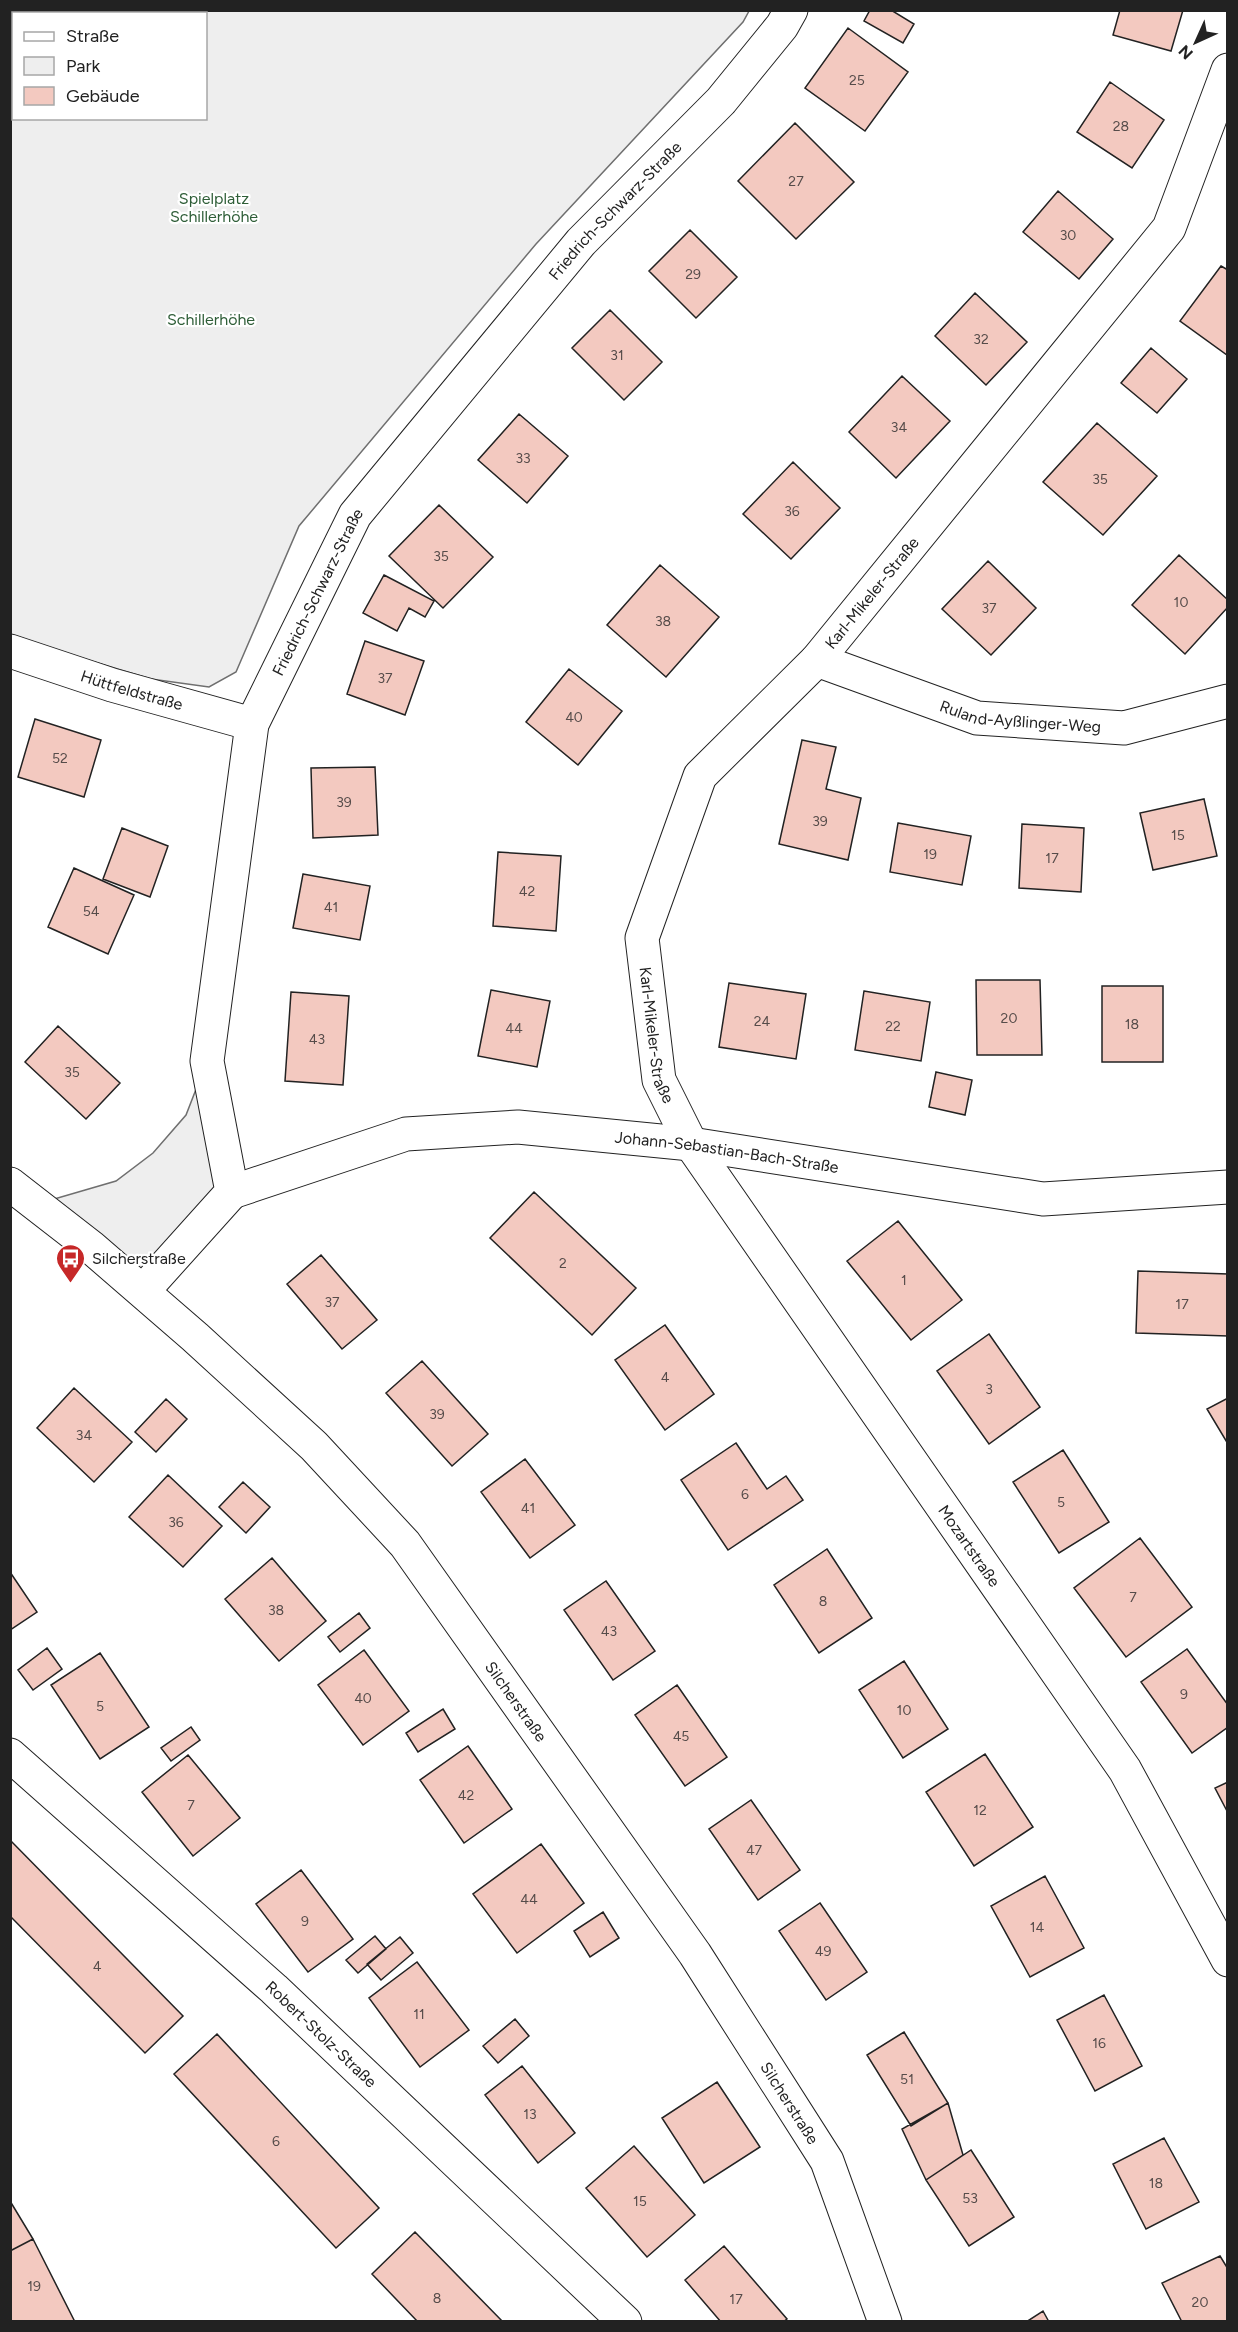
<svg xmlns="http://www.w3.org/2000/svg" width="1238" height="2332" viewBox="0 0 1238 2332" font-family="Figtree,sans-serif">
	<style>
		.green { fill: #eee; stroke: #6f6f6f; stroke-width: 1.5; fill-rule: evenodd }
		.building { fill: #f3c9c0; stroke: #222; stroke-width: 1.5 }
		.lines { fill: none; stroke-linecap: round; stroke-linejoin: round }
		.minor-casing { stroke: #222; stroke-width: 35 }
		.minor { stroke: #fff; stroke-width: 33 }
		.labels { text-anchor: middle; dominant-baseline: central; stroke-width: 4.5; stroke-linejoin: round; paint-order: stroke }
		.number-label { font-size: 14px; fill: #564c4a }
		.park-label { font-size: 16px; fill: #2f5e38; stroke: #fff }
		.street-label { font-size: 16px; fill: #222; stroke: #fff }
		.poi-label { font-size: 16px; fill: #222; stroke: #fff; text-anchor: start }
	</style>
	<rect width="100%" height="100%" fill="#fff"/>
	<path class="green" d="M10 11H749L743 22 536 244 299 526 236 672 209 687 151 679 11 637ZM14 14H206V118H14Z
		M207 1061 220 1190 145 1277 37 1204 116 1181 153 1153 186 1115Z"/>
	<path class="building" d="M870 10H891L914 24 903 43 864 21Z
		M1120 10H1183L1171 51 1113 35Z
		M848 28 908 72 865 131 805 88Z
		M1110 82 1164 120 1132 168 1077 132Z
		M795 123 854 182 796 239 738 181Z
		M1058 191 1113 239 1079 279 1023 232Z
		M690 230 737 277 696 318 649 271Z
		M1221 266 1228 270 1227 355 1180 321Z
		M975 293 1027 342 986 385 935 336Z
		M610 310 662 362 624 400 572 348Z
		M1151 348 1187 379 1157 413 1121 383Z
		M902 376 950 421 896 478 849 432Z
		M519 414 568 456 527 503 478 460Z
		M1097 423 1157 476 1103 535 1043 482Z
		M793 462 840 508 791 559 743 514Z
		M439 505 493 557 443 608 389 556Z
		M1179 555 1228 600V607L1185 654 1132 605Z
		M988 561 1036 608 991 655 942 609Z
		M660 565 719 617 666 677 607 625Z
		M384 575 434 601 425 617 409 608 397 631 363 613Z
		M365 641 424 661 405 715 347 694Z
		M569 669 622 711 578 765 526 722Z
		M35 719 101 740 84 797 18 777Z
		M802 740 836 747 826 789 861 798 848 860 779 844Z
		M375 767 378 835 313 838 311 768Z
		M1204 799 1217 856 1153 870 1140 813Z
		M898 823 971 836 962 885 890 872Z
		M1022 824 1084 828 1081 892 1019 888Z
		M122 828 168 846 150 897 103 879Z
		M498 852 561 856 556 931 493 926Z
		M74 868 134 895 108 954 48 927Z
		M303 874 370 886 360 940 293 928Z
		M976 980H1040L1042 1055H977Z
		M729 983 806 994 796 1059 719 1047Z
		M1102 986H1163V1062H1102Z
		M491 990 550 1001 537 1067 478 1056Z
		M864 991 930 1002 921 1061 855 1050Z
		M291 992 349 996 343 1085 285 1081Z
		M58 1026 120 1083 86 1119 25 1062Z
		M936 1072 972 1080 965 1115 929 1107Z
		M534 1192 636 1288 592 1335 490 1238Z
		M898 1221 962 1300 911 1340 847 1261Z
		M321 1255 377 1320 342 1349 287 1284Z
		M1138 1271 1228 1274V1336L1136 1333Z
		M665 1325 714 1394 665 1430 615 1360Z
		M989 1334 1040 1407 989 1444 937 1371Z
		M422 1361 488 1434 452 1466 386 1393Z
		M74 1388 132 1442 94 1482 37 1428Z
		M1228 1398V1444L1207 1409Z
		M166 1399 187 1419 156 1452 135 1432Z
		M736 1443 767 1489 786 1476 803 1500 728 1550 681 1480Z
		M1063 1450 1109 1522 1059 1553 1013 1482Z
		M525 1459 575 1525 530 1558 481 1492Z
		M168 1475 222 1526 183 1567 129 1517Z
		M243 1482 270 1507 246 1533 219 1507Z
		M1140 1538 1192 1607 1126 1657 1074 1588Z
		M827 1549 872 1618 819 1653 774 1585Z
		M272 1558 326 1621 279 1661 225 1599Z
		M10 1572 37 1612 10 1630Z
		M606 1581 655 1651 613 1680 564 1610Z
		M359 1613 370 1628 340 1652 328 1637Z
		M47 1648 62 1669 33 1690 18 1670Z
		M1187 1649 1228 1705V1727L1192 1753 1141 1682Z
		M364 1650 409 1711 363 1745 318 1685Z
		M100 1653 149 1727 100 1759 51 1685Z
		M904 1661 948 1729 903 1758 859 1690Z
		M677 1685 727 1757 685 1786 635 1715Z
		M443 1709 455 1729 418 1752 406 1733Z
		M191 1727 200 1740 171 1761 161 1748Z
		M468 1746 512 1809 464 1843 420 1780Z
		M985 1754 1033 1827 974 1866 926 1792Z
		M188 1755 240 1818 193 1856 142 1792Z
		M1228 1782V1813L1215 1788Z
		M751 1800 800 1870 758 1900 709 1829Z
		M10 1840 183 2016 145 2053 10 1916Z
		M541 1844 584 1903 517 1953 473 1894Z
		M301 1870 353 1939 308 1972 256 1904Z
		M1045 1876 1084 1948 1030 1977 991 1906Z
		M820 1903 867 1972 826 2000 779 1931Z
		M603 1912 619 1938 590 1957 574 1931Z
		M375 1936 386 1949 358 1973 346 1960Z
		M400 1937 413 1953 381 1980 367 1964Z
		M417 1962 469 2030 420 2067 369 1998Z
		M1104 1995 1142 2066 1095 2091 1057 2020Z
		M515 2019 529 2036 498 2063 483 2046Z
		M904 2032 948 2103 911 2126 867 2055Z
		M217 2034 379 2208 336 2248 174 2074Z
		M522 2066 575 2133 538 2163 485 2095Z
		M717 2082 760 2147 704 2183 662 2118Z
		M948 2103 963 2155 926 2180 902 2129Z
		M1164 2138 1199 2202 1146 2229 1113 2164Z
		M634 2146 695 2215 647 2257 586 2188Z
		M971 2150 1014 2217 969 2246 926 2180Z
		M10 2201 33 2239 10 2251Z
		M415 2232 503 2322H418L372 2274Z
		M33 2239 75 2322H10V2251Z
		M724 2246 787 2319 783 2322H721L685 2280Z
		M1220 2256 1228 2269V2322H1182L1162 2283Z
		M1043 2311 1049 2322H1026Z"/>
	<g class="lines">
		<defs>
			<g id="minor">
				<path id="s1" d="M1228 70 1169 228 817 660 700 776 642 938 659 1080 691 1144 1125 1770 1228 1960"/>
				<path id="s2" d="M10 651 112 685 252 724"/>
				<path id="s3" d="M817 660 977 718 1124 728 1228 701"/>
				<path id="s4" d="M10 1184 91 1247 195 1337 314 1446 405 1544 695 1954 827 2161 885 2322"/>
				<path id="s5" d="M232 1192 406 1134 518 1127 691 1144 1043 1199 1228 1187"/>
				<path id="s6" d="M143 1291 232 1192 207 1061 252 724 355 515 581 242 721 101 782 26 791 10"/>
				<path id="s7" d="M10 1755 274 1989 625 2322"/>
			</g>
		</defs>
		<use href="#minor" class="minor-casing"/>
		<use href="#minor" class="minor"/>
	</g>
	<defs>
		<symbol id="bus-pin" viewBox="-11 -11 22 30"><path d="M0 17L-7.5 6A9.5 9.5 0 1 1 7.5 6Z" fill="#c62828" stroke="#fff"/><path d="M-5-6H5V4H4V6H2V4H-2V6H-4V4H-5ZM-3.5-4V0h7V-4ZM-3.5 1.2v1.5H-2V1.2ZM2 1.2v1.5H3.5V1.2Z" fill="#fff"/></symbol>
	</defs>
	<g fill-rule="evenodd">
		<use href="#bus-pin" x="54" y="1242" width="33" height="45"/>
	</g>
	<g class="labels">
		<g class="number-label">
			<text x="857" y="80">25</text>
			<text x="1121" y="126">28</text>
			<text x="796" y="181">27</text>
			<text x="1068" y="235">30</text>
			<text x="693" y="274">29</text>
			<text x="981" y="339">32</text>
			<text x="617" y="355">31</text>
			<text x="899" y="427">34</text>
			<text x="523" y="458">33</text>
			<text x="1100" y="479">35</text>
			<text x="792" y="511">36</text>
			<text x="441" y="556">35</text>
			<text x="1181" y="602">10</text>
			<text x="989" y="608">37</text>
			<text x="663" y="621">38</text>
			<text x="385" y="678">37</text>
			<text x="574" y="717">40</text>
			<text x="60" y="758">52</text>
			<text x="344" y="802">39</text>
			<text x="820" y="821">39</text>
			<text x="1178" y="835">15</text>
			<text x="930" y="854">19</text>
			<text x="1052" y="858">17</text>
			<text x="527" y="891">42</text>
			<text x="331" y="907">41</text>
			<text x="91" y="911">54</text>
			<text x="1009" y="1018">20</text>
			<text x="762" y="1021">24</text>
			<text x="1132" y="1024">18</text>
			<text x="893" y="1026">22</text>
			<text x="514" y="1028">44</text>
			<text x="317" y="1039">43</text>
			<text x="72" y="1072">35</text>
			<text x="563" y="1263">2</text>
			<text x="904" y="1280">1</text>
			<text x="332" y="1302">37</text>
			<text x="1182" y="1304">17</text>
			<text x="665" y="1377">4</text>
			<text x="989" y="1389">3</text>
			<text x="437" y="1414">39</text>
			<text x="84" y="1435">34</text>
			<text x="745" y="1494">6</text>
			<text x="1061" y="1502">5</text>
			<text x="528" y="1508">41</text>
			<text x="176" y="1522">36</text>
			<text x="1133" y="1597">7</text>
			<text x="823" y="1601">8</text>
			<text x="276" y="1610">38</text>
			<text x="609" y="1631">43</text>
			<text x="1184" y="1694">9</text>
			<text x="363" y="1698">40</text>
			<text x="100" y="1706">5</text>
			<text x="904" y="1710">10</text>
			<text x="681" y="1736">45</text>
			<text x="466" y="1795">42</text>
			<text x="191" y="1805">7</text>
			<text x="980" y="1810">12</text>
			<text x="754" y="1850">47</text>
			<text x="529" y="1899">44</text>
			<text x="305" y="1921">9</text>
			<text x="1037" y="1927">14</text>
			<text x="823" y="1951">49</text>
			<text x="97" y="1966">4</text>
			<text x="419" y="2014">11</text>
			<text x="1099" y="2043">16</text>
			<text x="907" y="2079">51</text>
			<text x="530" y="2114">13</text>
			<text x="276" y="2141">6</text>
			<text x="1156" y="2183">18</text>
			<text x="970" y="2198">53</text>
			<text x="640" y="2201">15</text>
			<text x="34" y="2286">19</text>
			<text x="437" y="2298">8</text>
			<text x="736" y="2299">17</text>
			<text x="1200" y="2302">20</text>
		</g>
		<g class="park-label">
			<text x="214" y="198">Spielplatz<tspan x="214" dy="18">Schillerhöhe</tspan></text>
			<text x="211" y="319">Schillerhöhe</text>
		</g>
		<g class="street-label">
			<text stroke="none"><textPath href="#s6" startOffset="1240">Friedrich-Schwarz-Straße</textPath></text>
			<text stroke="none"><textPath href="#s6" startOffset="754">Friedrich-Schwarz-Straße</textPath></text>
			<text transform="translate(872 593) rotate(-51)">Karl-Mikeler-Straße</text>
			<text stroke="none"><textPath href="#s2" startOffset="128">Hüttfeldstraße</textPath></text>
			<text stroke="none"><textPath href="#s3" startOffset="213">Ruland-Ayßlinger-Weg</textPath></text>
			<text stroke="none"><textPath href="#s1" startOffset="1161">Karl-Mikeler-Straße</textPath></text>
			<text stroke="none"><textPath href="#s5" startOffset="506">Johann-Sebastian-Bach-Straße</textPath></text>
			<text stroke="none"><textPath href="#s1" startOffset="1766">Mozartstraße</textPath></text>
			<text stroke="none"><textPath href="#s4" startOffset="728">Silcherstraße</textPath></text>
			<text stroke="none"><textPath href="#s7" startOffset="418">Robert-Stolz-Straße</textPath></text>
			<text stroke="none"><textPath href="#s4" startOffset="1214">Silcherstraße</textPath></text>
		</g>
		<g class="poi-label">
			<text x="92" y="1258">Silcherstraße</text>
		</g>
	</g>
	<rect width="1238" height="2332" fill="none" stroke="#222222" stroke-width="24"/>
	<rect x="12" y="12" width="195" height="108" fill="#ffffff" stroke="#a7a7a7" stroke-width="1.5"/>
	<rect x="24" y="32" width="30" height="9" fill="#ffffff" stroke="#a7a7a7" stroke-width="1.5"/>
	<text x="66" y="42" font-size="18" fill="#222222">Straße</text>
	<rect x="24" y="57" width="30" height="18" fill="#eeeeee" stroke="#a7a7a7" stroke-width="1.5"/>
	<text x="66" y="72" font-size="18" fill="#222222">Park</text>
	<rect x="24" y="87" width="30" height="18" fill="#f3c9c0" stroke="#a7a7a7" stroke-width="1.5"/>
	<text x="66" y="102" font-size="18" fill="#222222">Gebäude</text>
	<g transform="translate(1196 42) rotate(225)" stroke="#ffffff" stroke-width="4.5" paint-order="stroke">
	<path d="M0-4.5L10 22L0 15L-10 22Z" fill="#222222"/>
	<text y="-9" font-size="16" font-weight="bold" text-anchor="middle" fill="#222222">N</text>
	</g>
</svg>
